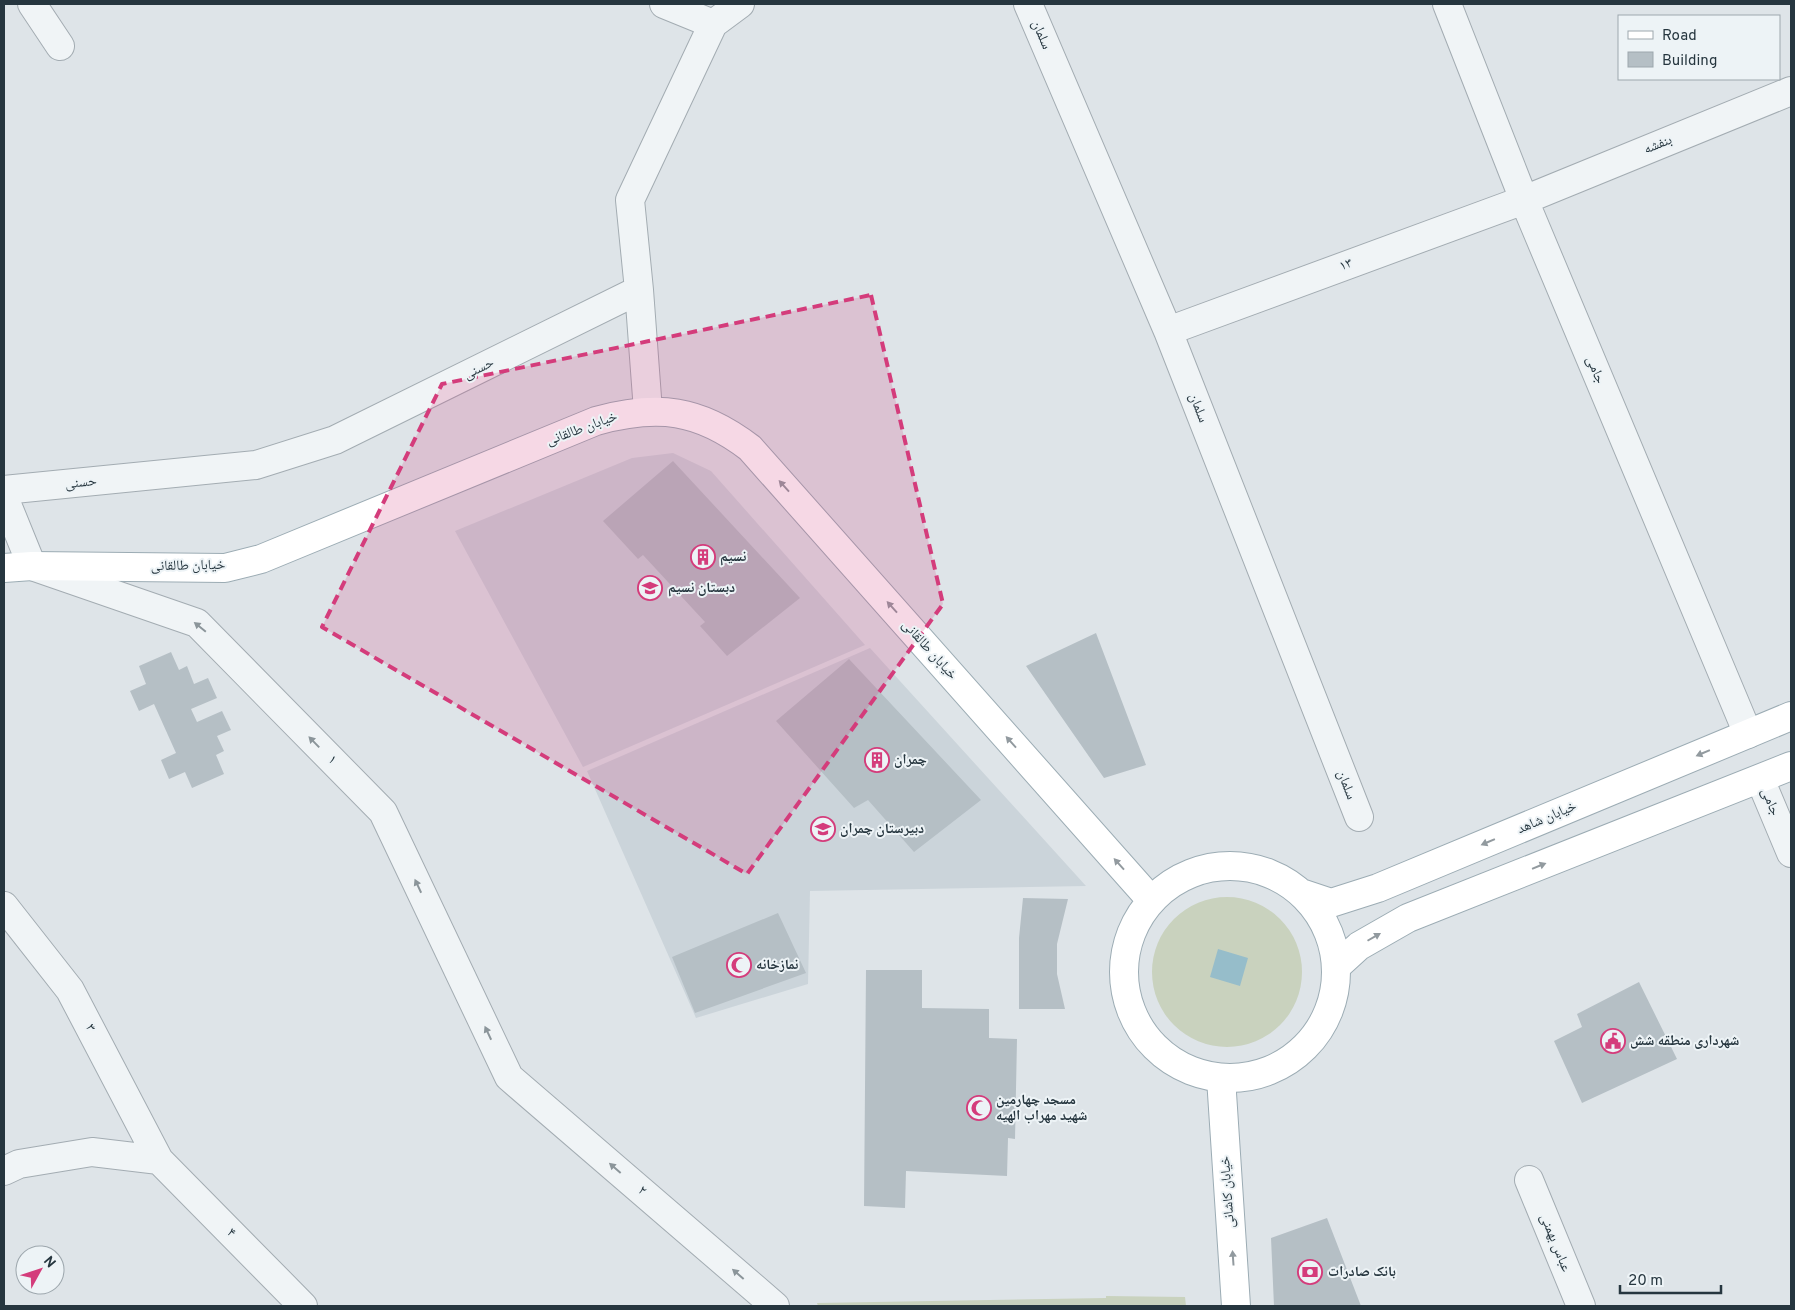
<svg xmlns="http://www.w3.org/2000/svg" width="1795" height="1310" viewBox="0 0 1795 1310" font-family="Overpass,'Noto Naskh Arabic',sans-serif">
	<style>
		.built { fill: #cbd4da }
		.green { fill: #c9d2be }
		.water { fill: #96bdca }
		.building { fill: #b5bfc5 }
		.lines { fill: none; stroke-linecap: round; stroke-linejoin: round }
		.minor-casing { stroke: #a3acb2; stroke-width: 30 }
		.major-casing { stroke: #9cacb4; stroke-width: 30 }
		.minor { stroke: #f0f4f6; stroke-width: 28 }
		.major { stroke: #fff; stroke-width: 28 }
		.oneway { fill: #929a9f }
		.oneway2 { fill: #8b959a }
		.marked { fill: #d43c7b; fill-opacity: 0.2; stroke: #d43c7b; stroke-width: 4; stroke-dasharray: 10 6; stroke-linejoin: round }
		.labels { text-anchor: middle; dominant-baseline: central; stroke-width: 4; stroke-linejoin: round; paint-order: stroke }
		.street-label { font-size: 14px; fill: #26363f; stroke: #edf3f6 }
		.poi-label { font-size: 14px; font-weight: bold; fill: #26363f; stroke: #edf3f6; text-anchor: start }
	</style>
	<rect width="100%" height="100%" fill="#dee4e8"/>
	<path class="built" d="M673 453 711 471 865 645 583 767 455 531 632 458Z
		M870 648 1086 886 810 891 808 984 696 1018 587 771Z"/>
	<path class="green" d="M1152 972a75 75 0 1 1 150 0a75 75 0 1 1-150 0Z
		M1106 1296 1185 1297 1186 1306H818L817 1303 1106 1298Z"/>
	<path class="water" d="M1218 949 1248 958 1240 986 1210 977Z"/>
	<path class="building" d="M673 461 800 598 727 656 700 626 705 622 643 555 638 559 603 521Z
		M1096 633 1146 765 1104 778 1026 666Z
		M171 652 179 670 187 666 194 684 208 678 217 698 191 709 197 722 222 711 231 730 217 736 224 751 216 755 224 774 192 788 185 772 169 779 161 760 176 753 154 704 139 711 130 691 146 684 139 666Z
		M849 659 981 800 914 852 868 800 854 808 776 721Z
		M1023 898 1068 899 1057 944V974L1065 1009H1019V938Z
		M778 913 806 973 695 1013 672 957Z
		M866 970H922V1008L989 1009V1038L1017 1039 1015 1139 1008 1138 1007 1176 906 1171 905 1208 864 1206Z
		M1639 982 1677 1059 1582 1103 1554 1041 1582 1027 1577 1014Z
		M1327 1218 1361 1306H1274L1271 1238Z"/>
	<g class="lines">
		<defs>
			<path id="minor" d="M32 4 60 46
				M664 4 713 24
				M1028 4 1168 331 1359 817
				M1447 4 1524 200 1748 734
				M639 290 648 411
				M1168 331 1524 200 1791 91
				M4 490 256 465 335 440 639 290 630 200 713 24 740 4
				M4 497 32 566 197 623 383 812 509 1077 775 1306
				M1760 779 1791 853
				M4 906 70 990 159 1160 303 1306
				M4 1171 19 1164 92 1152 159 1160
				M1529 1180 1581 1306"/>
			<path id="major" d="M4 568 32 566 225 568 261 559 596 421C658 404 699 409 750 448L1151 900
				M1124 972a106 106 0 1 1 212 0a106 106 0 1 1-212 0Z
				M1301 893 1331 903 1378 888 1791 716
				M1336 967 1359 946 1408 918 1791 766
				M1221 1078 1236 1306"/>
		</defs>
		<use href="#minor" class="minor-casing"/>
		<use href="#major" class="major-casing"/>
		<use href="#minor" class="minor"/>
		<use href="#major" class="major"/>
	</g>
	<defs><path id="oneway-solid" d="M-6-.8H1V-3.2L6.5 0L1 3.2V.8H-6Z" transform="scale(1.25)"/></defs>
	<g class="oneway">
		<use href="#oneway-solid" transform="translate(784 486) rotate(-132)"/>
		<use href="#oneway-solid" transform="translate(892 607) rotate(-132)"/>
		<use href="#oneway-solid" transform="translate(1011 742) rotate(-132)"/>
		<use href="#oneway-solid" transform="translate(1703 753) rotate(157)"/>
		<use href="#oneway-solid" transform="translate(1488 842) rotate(157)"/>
		<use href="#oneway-solid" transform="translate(1119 864) rotate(-132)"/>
		<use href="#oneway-solid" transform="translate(1539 866) rotate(-22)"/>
		<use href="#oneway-solid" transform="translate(1374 937) rotate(-30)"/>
		<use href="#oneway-solid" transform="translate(1233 1258) rotate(-94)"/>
	</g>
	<g class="oneway2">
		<use href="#oneway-solid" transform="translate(200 627) rotate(-141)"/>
		<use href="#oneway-solid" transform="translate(314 742) rotate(-134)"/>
		<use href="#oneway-solid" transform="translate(418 886) rotate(-115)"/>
		<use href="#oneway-solid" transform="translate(488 1033) rotate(-115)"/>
		<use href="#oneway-solid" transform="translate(615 1168) rotate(-139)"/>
		<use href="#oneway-solid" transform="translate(738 1274) rotate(-139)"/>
	</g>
	<path class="marked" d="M871 295 943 604 747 874 322 627 442 384Z"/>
	<defs>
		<symbol id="building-ring" viewBox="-11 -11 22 22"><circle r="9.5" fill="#edf3f6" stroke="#d43c7b" stroke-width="1.5"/><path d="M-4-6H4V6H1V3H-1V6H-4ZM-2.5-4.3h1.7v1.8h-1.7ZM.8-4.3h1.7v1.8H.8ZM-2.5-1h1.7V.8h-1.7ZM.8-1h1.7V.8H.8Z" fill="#d43c7b"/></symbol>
		<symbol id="school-ring" viewBox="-11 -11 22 22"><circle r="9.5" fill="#edf3f6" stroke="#d43c7b" stroke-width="1.5"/><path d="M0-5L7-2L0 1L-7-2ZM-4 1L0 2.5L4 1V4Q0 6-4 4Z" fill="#d43c7b"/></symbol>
		<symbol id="mosque-ring" viewBox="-11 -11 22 22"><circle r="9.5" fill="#edf3f6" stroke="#d43c7b" stroke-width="1.5"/><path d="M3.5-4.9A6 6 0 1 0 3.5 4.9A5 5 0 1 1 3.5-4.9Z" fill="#d43c7b"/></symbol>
		<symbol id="civic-ring" viewBox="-11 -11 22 22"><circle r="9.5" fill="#edf3f6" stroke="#d43c7b" stroke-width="1.5"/><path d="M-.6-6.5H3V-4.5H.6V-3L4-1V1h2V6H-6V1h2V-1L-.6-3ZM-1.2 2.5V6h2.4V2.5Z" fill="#d43c7b"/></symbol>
		<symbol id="bank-ring" viewBox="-11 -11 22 22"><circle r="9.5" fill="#edf3f6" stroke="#d43c7b" stroke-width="1.5"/><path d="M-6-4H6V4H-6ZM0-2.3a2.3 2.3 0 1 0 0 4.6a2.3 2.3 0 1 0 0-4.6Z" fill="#d43c7b"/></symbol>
	</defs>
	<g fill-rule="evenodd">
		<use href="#building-ring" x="689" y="543" width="28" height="28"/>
		<use href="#school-ring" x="636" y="574" width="28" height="28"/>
		<use href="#building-ring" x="863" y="746" width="28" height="28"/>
		<use href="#school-ring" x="809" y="815" width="28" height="28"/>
		<use href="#mosque-ring" x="725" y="951" width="28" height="28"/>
		<use href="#civic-ring" x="1599" y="1027" width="28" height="28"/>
		<use href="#mosque-ring" x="965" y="1094" width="28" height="28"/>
		<use href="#bank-ring" x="1296" y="1258" width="28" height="28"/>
	</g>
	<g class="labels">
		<g class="street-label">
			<text transform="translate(1041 35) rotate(67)">سلمان</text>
			<text transform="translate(1658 145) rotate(-22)">بنفشه</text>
			<text transform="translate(1346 265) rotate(-20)">۱۳</text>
			<text transform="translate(479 369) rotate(-26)">حسنی</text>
			<text transform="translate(1595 370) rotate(67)">جامی</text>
			<text transform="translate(1198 408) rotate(69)">سلمان</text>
			<text transform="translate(582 429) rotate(-20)">خیابان طالقانی</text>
			<text transform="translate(81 483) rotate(-6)">حسنی</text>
			<text transform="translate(188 566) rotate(-1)">خیابان طالقانی</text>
			<text transform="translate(929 650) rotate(48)">خیابان طالقانی</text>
			<text transform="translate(332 760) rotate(46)">۱</text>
			<text transform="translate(1346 785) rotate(69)">سلمان</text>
			<text transform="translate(1770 802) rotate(67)">جامی</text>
			<text transform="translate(1547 818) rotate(-23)">خیابان شاهد</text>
			<text transform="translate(90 1028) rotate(63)">۳</text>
			<text transform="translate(642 1191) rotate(41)">۲</text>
			<text transform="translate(1228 1192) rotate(-94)">خیابان کاشانی</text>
			<text transform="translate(231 1233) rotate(45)">۴</text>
			<text transform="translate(1555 1243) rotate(68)">عباس بهمنی</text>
		</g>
		<g class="poi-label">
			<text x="720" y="557">نسیم</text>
			<text x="668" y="588">دبستان نسیم</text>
			<text x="894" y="760">چمران</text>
			<text x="840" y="829">دبیرستان چمران</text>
			<text x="756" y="965">نمازخانه</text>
			<text x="1630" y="1041">شهرداری منطقه شش</text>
			<text x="996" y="1100">مسجد چهارمین<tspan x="996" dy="16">شهید مهراب الهیه</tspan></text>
			<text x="1328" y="1272">بانک صادرات</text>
		</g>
	</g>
	<rect width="1795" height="1310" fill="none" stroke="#26363f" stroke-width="10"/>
	<rect x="1618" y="15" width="162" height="65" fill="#edf3f6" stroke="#9da7ad"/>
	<rect x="1628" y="31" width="25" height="8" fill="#ffffff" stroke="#9da7ad"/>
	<text x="1662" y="40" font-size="15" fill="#26363f">Road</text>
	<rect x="1628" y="52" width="25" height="15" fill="#b5bfc5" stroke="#9da7ad"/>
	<text x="1662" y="65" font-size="15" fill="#26363f">Building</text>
	<g transform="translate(40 1270) rotate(50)"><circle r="24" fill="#edf3f6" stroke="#9da7ad"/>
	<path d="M0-4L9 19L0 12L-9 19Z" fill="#d43c7b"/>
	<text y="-8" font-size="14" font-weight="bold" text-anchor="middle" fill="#26363f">N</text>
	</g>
	<path d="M1620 1285v8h101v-8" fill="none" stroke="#26363f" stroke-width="2.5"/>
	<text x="1628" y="1285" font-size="15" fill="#26363f" stroke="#edf3f6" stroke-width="4" paint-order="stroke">20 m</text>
</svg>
